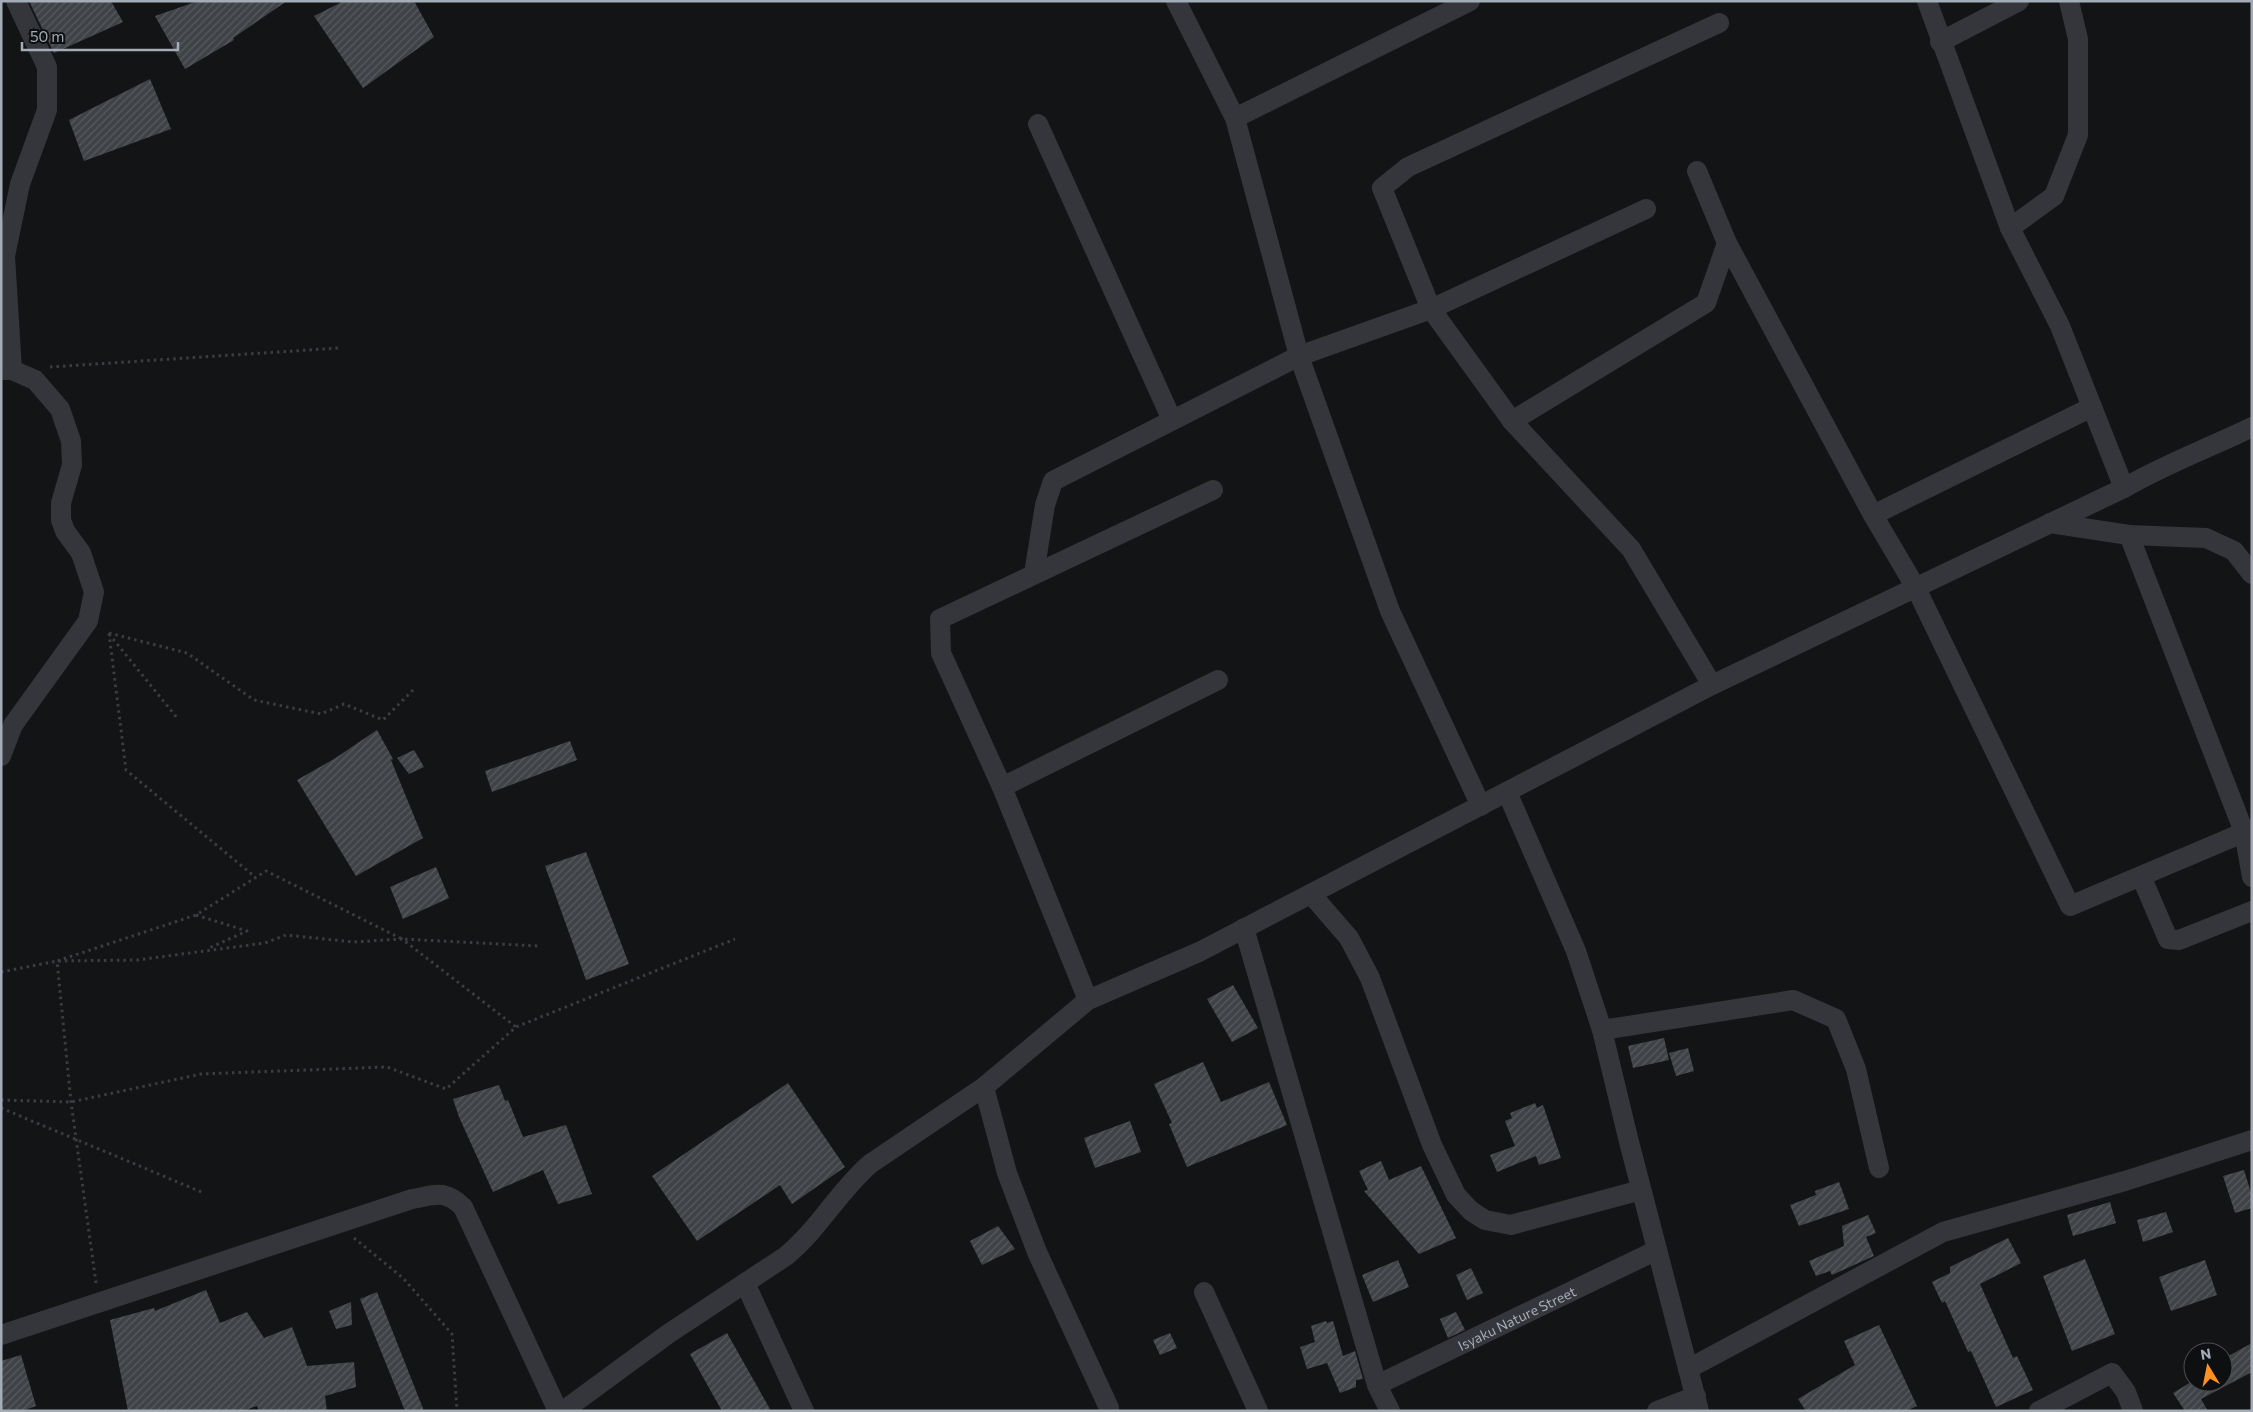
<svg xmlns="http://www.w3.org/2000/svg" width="2253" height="1412" viewBox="0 0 2253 1412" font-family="Commissioner,sans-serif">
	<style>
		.building { fill: url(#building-hatch) }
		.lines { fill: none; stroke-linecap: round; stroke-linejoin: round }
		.path { stroke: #3a3d42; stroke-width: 3; stroke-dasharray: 2.5 4; stroke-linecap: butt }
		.minor { stroke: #34363b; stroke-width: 20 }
		.labels { text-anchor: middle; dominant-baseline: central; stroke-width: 4.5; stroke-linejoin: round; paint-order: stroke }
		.street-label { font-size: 14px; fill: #a4adb7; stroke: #0e0f10 }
	</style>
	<defs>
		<pattern id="building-hatch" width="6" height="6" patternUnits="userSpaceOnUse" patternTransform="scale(1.25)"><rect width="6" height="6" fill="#3f4246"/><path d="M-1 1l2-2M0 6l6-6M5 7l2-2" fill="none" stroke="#585b5e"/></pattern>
	</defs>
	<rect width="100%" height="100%" fill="#131415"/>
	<path class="building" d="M29 1H111L123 22 54 53Z
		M198 1H287L233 38 234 40 185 69 155 16Z
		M344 1H414L434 37 363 88 314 16Z
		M150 79 171 129 84 161 69 120Z
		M377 730 393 759 391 760 423 838 356 876 297 780 334 759Z
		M570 741 577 760 492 792 485 771Z
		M414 750 424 767 409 774 397 758Z
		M586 852 629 964 586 980 545 866Z
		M436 867 449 898 403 919 390 887Z
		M1233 985 1258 1028 1232 1042 1207 999Z
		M1664 1038 1669 1060 1633 1068 1628 1046Z
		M1688 1048 1694 1071 1676 1076 1669 1053Z
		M1203 1062 1221 1102 1269 1082 1287 1125 1187 1167 1169 1124 1172 1123 1154 1084Z
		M788 1083 845 1167 792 1204 780 1185 697 1241 652 1176Z
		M499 1085 505 1101 508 1100 523 1137 566 1125 592 1194 558 1204 543 1170 493 1192 459 1117 453 1099Z
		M1535 1103 1537 1108 1543 1105 1561 1158 1539 1165 1536 1156 1497 1172 1490 1155 1515 1146 1505 1121 1512 1118 1510 1113Z
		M1130 1121 1141 1152 1095 1168 1084 1138Z
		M1381 1161 1389 1180 1421 1166 1456 1238 1419 1254 1364 1191 1368 1190 1359 1171Z
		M2244 1170 2252 1196V1208L2235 1213 2223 1176Z
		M1839 1182 1849 1209 1799 1226 1790 1205 1816 1195 1815 1191Z
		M2110 1202 2116 1223 2073 1236 2067 1215Z
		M2166 1212 2173 1232 2143 1242 2137 1220Z
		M1868 1215 1876 1233 1866 1237 1874 1256 1832 1275 1830 1271 1816 1276 1809 1261 1844 1246 1842 1226Z
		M998 1226 1015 1249 982 1265 970 1241Z
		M2008 1238 2021 1263 1980 1284 2013 1358 2017 1356 2033 1390 1996 1407 1971 1351 1968 1352 1945 1301 1942 1303 1932 1282 1950 1273V1267Z
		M2085 1259 2115 1334 2072 1351 2043 1276Z
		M1398 1260 1409 1287 1373 1302 1362 1275Z
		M2205 1260 2217 1295 2171 1311 2159 1277Z
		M1471 1268 1483 1293 1467 1300 1456 1275Z
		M206 1290 220 1323 247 1312 264 1338 292 1327 307 1366 354 1362 356 1387 325 1396 327 1411H259L257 1406 243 1411H128L110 1320 154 1308 155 1311Z
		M377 1292 424 1411H405L360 1299Z
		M351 1302 352 1325 336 1329 329 1311Z
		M1456 1312 1465 1330 1448 1338 1440 1319Z
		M1326 1321 1327 1323 1333 1321 1343 1356 1355 1351 1363 1379 1356 1380V1387L1340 1393 1327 1363 1307 1369 1300 1347 1315 1342 1311 1326Z
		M1879 1325 1917 1406 1906 1411H1806L1798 1399 1855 1365 1844 1341Z
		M727 1333 771 1411H722L690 1354Z
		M1170 1333 1177 1348 1160 1355 1153 1340Z
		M2252 1343V1372L2201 1399 2208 1411H2185L2173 1393 2191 1382H2223V1359Z
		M21 1355 36 1406 22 1411H1V1361Z"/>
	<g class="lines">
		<path class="path" d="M50 367 339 348
			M109 633 187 653 254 700 321 714 344 704 383 720 414 689
			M109 633 126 770 255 877
			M109 634 178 719
			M196 915 247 931 207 949
			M1 972 57 961 137 960 265 943 286 935 354 942 402 939 516 1027
			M1 1100 71 1102 201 1074 387 1067 446 1089 516 1027 735 939
			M1 1108 204 1193
			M354 1238 403 1278 452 1334 457 1411
			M96 1283 71 1102 57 961 196 915 266 871 402 939 538 946"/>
		<g class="minor">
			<path d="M1176 1 1235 118 1299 356 1390 611 1481 806"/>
			<path d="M1927 1 2010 228 2060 326 2124 488"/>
			<path d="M1940 42 2019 1"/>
			<path d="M1235 118 1470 1"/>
			<path d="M1038 124 1172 420"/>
			<path d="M2010 228 2054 196 2078 135V39L2069 1"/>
			<path d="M1727 243 1873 515 1916 588 2070 906 2252 829"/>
			<path d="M1 370H12L35 380 60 409 71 441 72 465 61 503V520L65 531 81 553 94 592 88 621 13 725 1 756"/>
			<path d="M12 370 5 256 20 184 47 110V67L16 1"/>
			<path d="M1512 421 1706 303 1727 243 1697 171"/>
			<path d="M1873 515 2092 407"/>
			<path d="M2050 523 2129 535 2206 538 2234 551 2252 574"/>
			<path d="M2129 535 2244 832 2252 877"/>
			<path d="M1034 574 1045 505 1053 481 1299 356 1431 309 1646 209"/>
			<path d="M1712 685 1631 549 1512 421 1431 309 1382 188 1408 167 1719 23"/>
			<path d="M1002 787 1218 680"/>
			<path d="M1507 792 1576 951 1602 1030 1628 1138 1699 1411"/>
			<path d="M2141 876 2168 939 2179 940 2252 911"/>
			<path d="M1311 894 1349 938 1370 978 1432 1145 1456 1195 1471 1211 1485 1220 1511 1225 1641 1190"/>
			<path d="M1244 928 1377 1385 1390 1411"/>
			<path d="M1088 1000 1002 787 941 653 940 619 1213 490"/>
			<path d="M1602 1030 1793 1000 1836 1019 1856 1069 1879 1168"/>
			<path d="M984 1087 1007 1173 1037 1252 1109 1408"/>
			<path d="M745 1283 804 1411"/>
			<path d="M1204 1292 1258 1411"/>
			<path d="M1 1335 412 1199C436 1195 444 1189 463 1207L558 1411"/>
			<path d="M1688 1369 1943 1232 2125 1181 2252 1140"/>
			<path id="s1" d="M1377 1385 1657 1250"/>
			<path d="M563 1411 668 1334 786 1256C818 1230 838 1192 870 1164L984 1087 1088 1000 1199 952 1712 685 2124 488C2165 464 2209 448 2252 427"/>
			<path d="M1657 1411 1696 1396"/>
			<path d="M2039 1411 2112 1373 2126 1392 2133 1411"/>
		</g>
	</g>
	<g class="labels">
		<g class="street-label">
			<text stroke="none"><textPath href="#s1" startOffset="155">Isyaku Nature Street</textPath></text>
		</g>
	</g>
	<rect width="2253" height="1412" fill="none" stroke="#a4adb7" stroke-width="5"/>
	<g transform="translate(2208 1367) rotate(350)"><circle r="24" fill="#0e0f10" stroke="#4a4e53"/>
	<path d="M0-4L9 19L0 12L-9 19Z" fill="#ff9022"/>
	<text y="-8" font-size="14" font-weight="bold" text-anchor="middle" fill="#a4adb7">N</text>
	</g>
	<path d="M22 42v8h156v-8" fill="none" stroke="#a4adb7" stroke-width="2.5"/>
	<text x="30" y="42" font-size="15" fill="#a4adb7" stroke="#0e0f10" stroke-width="4" paint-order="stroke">50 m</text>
</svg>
